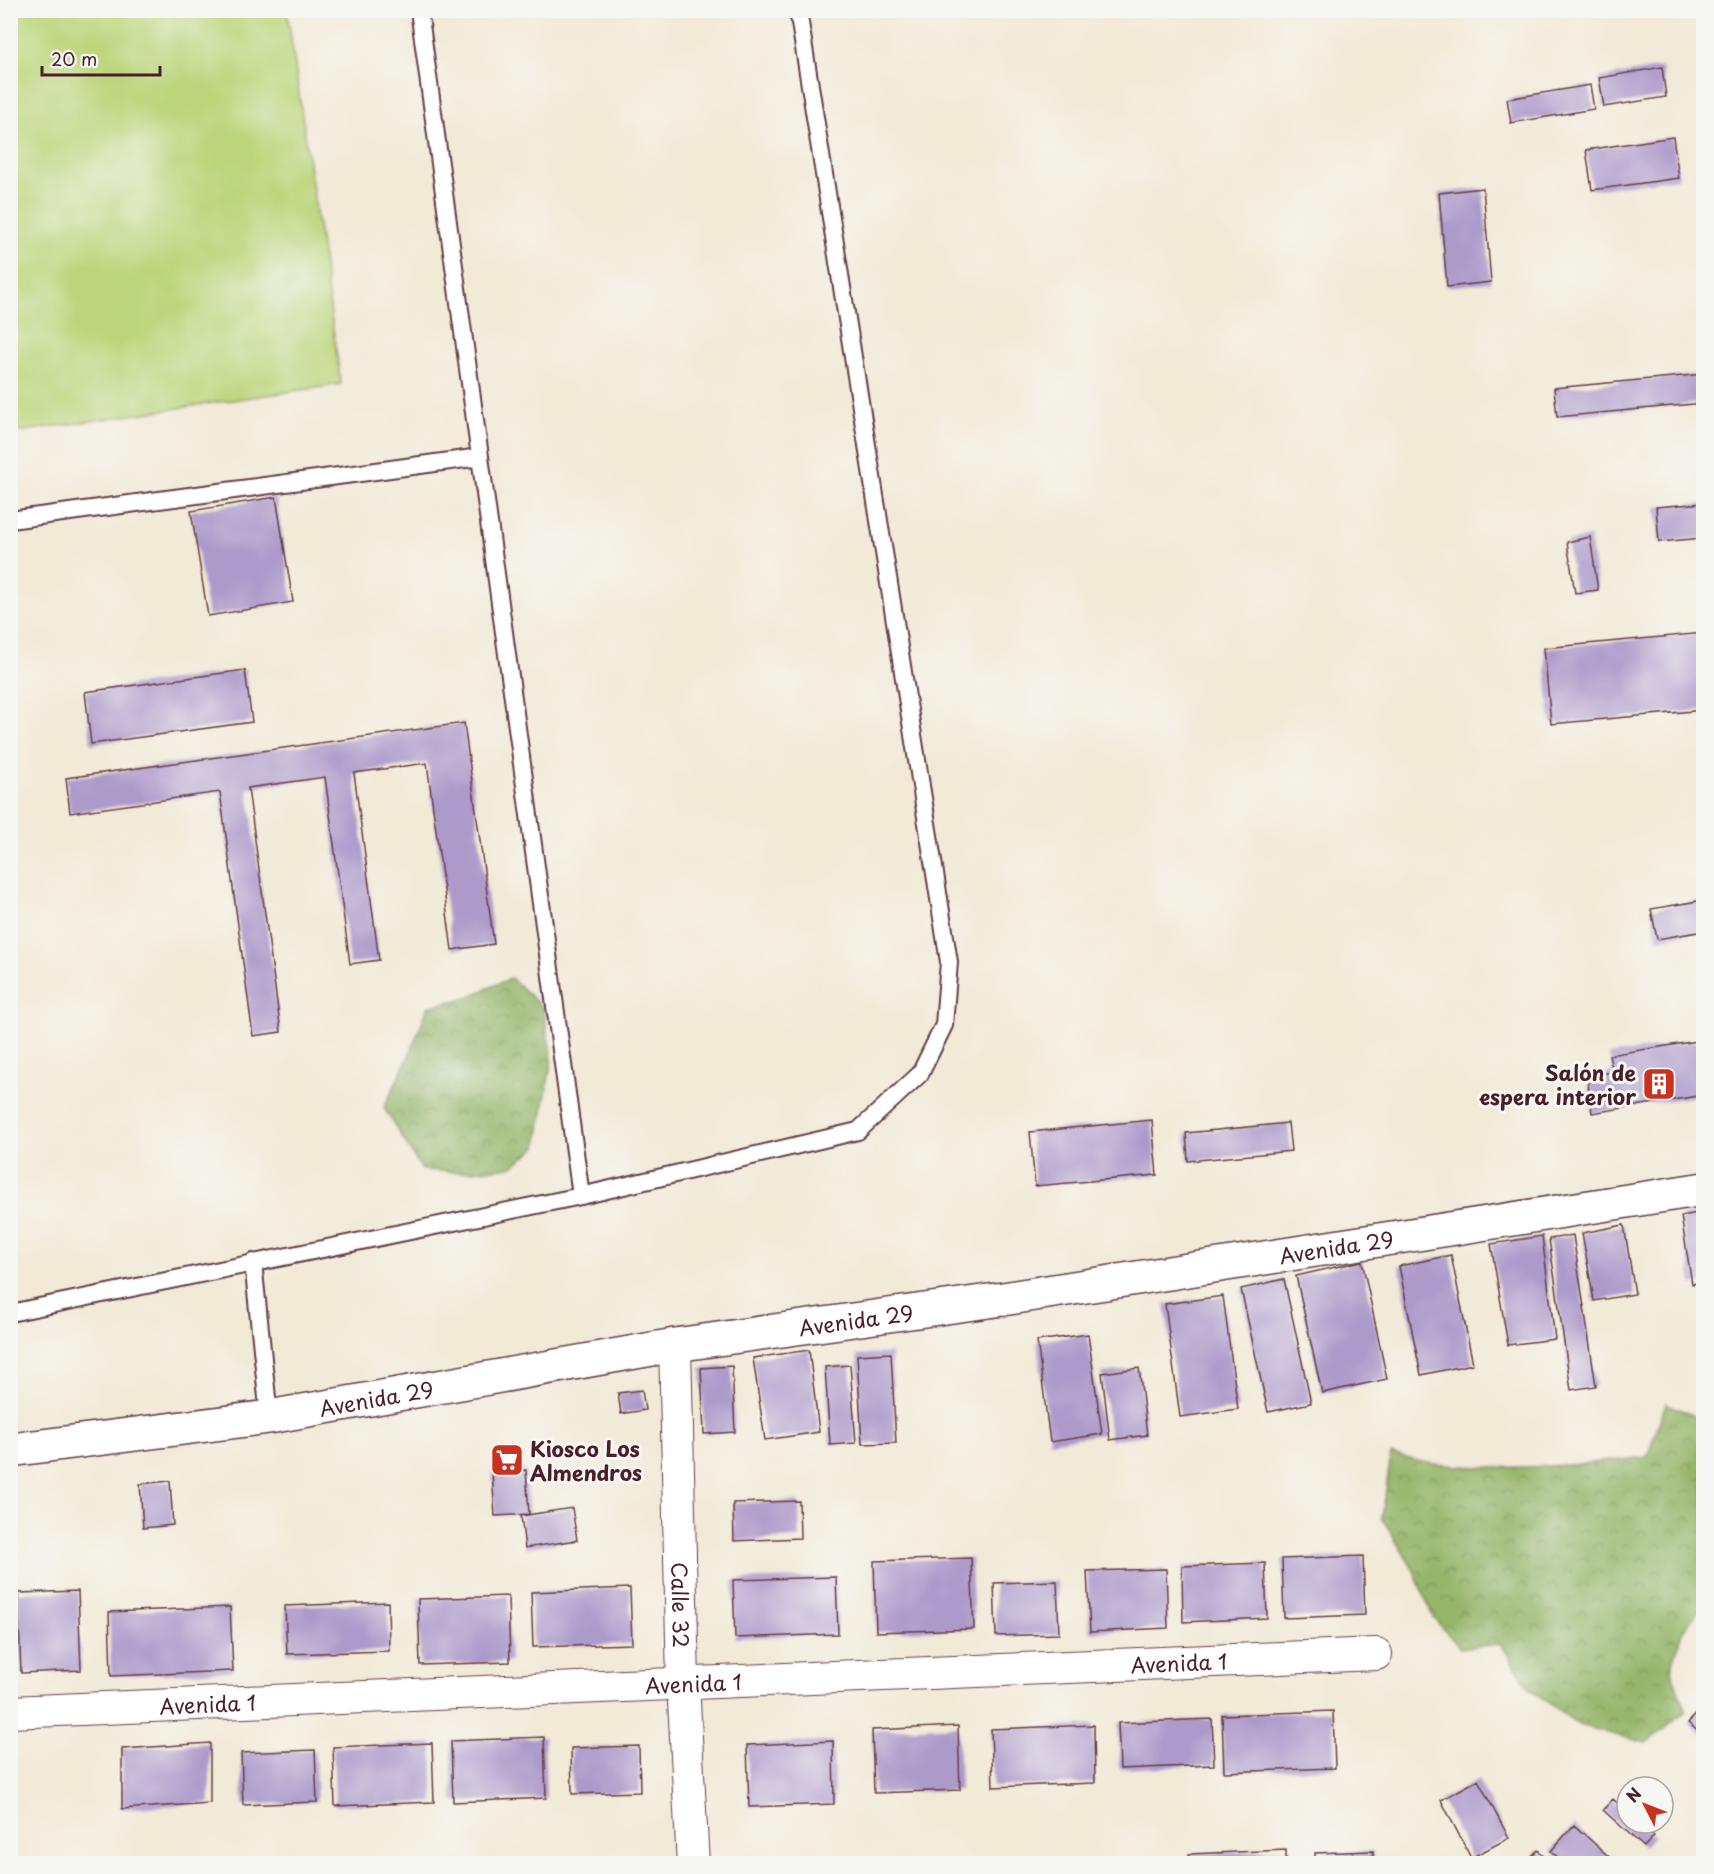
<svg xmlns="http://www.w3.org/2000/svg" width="1714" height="1874" viewBox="0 0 1714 1874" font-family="'Playpen Sans',sans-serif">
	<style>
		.green { fill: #bcd57a; stroke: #837a52; stroke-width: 1.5 }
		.forest { fill: url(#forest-crowns); stroke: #706a4a; stroke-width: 1.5 }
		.building { fill: #ad9acb }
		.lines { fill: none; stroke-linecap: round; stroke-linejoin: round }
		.service-casing { stroke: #633d45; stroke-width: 20 }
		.minor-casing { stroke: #633d45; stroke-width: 34 }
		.secondary-casing { stroke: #633d45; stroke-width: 36 }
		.service { stroke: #fff; stroke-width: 16 }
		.minor { stroke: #fff; stroke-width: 32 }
		.secondary { stroke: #fff; stroke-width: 33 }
		.labels { text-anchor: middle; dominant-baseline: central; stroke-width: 6; stroke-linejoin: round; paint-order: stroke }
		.poi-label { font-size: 21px; font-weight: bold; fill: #4a1f2b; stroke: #f6f6f2; text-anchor: end }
		.street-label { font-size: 21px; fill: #4a1f2b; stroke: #f6f6f2 }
	</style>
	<defs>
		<pattern id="forest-crowns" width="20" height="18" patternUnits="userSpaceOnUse" patternTransform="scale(1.5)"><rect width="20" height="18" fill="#95b66a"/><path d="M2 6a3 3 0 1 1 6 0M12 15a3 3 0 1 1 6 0" fill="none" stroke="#7c9357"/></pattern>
	</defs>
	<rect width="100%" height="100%" fill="#f6f6f2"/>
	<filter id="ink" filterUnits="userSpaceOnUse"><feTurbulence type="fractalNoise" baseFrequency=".0167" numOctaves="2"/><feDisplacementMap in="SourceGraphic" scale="12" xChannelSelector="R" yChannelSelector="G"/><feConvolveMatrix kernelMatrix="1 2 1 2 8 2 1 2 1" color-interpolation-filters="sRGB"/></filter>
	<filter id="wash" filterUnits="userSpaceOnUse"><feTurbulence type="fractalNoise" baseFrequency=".008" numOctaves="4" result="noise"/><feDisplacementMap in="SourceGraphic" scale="24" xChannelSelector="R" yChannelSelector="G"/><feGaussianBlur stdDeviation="1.35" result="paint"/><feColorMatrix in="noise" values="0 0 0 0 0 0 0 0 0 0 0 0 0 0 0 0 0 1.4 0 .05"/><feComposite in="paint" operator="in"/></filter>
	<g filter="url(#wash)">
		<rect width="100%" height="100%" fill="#f2e9d6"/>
		<path class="green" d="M11 10 287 11 341 384 11 433Z"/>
		<path class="forest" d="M511 978 543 1008 552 1058 537 1147 511 1167 461 1172 422 1170 384 1108 410 1053 428 1007 466 998Z
			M1666 1403 1703 1420V1605L1682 1632 1671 1670 1686 1712 1646 1743 1579 1725 1530 1689 1501 1644 1460 1648 1433 1617 1413 1569 1382 1518 1391 1454C1408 1458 1427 1464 1445 1465 1512 1471 1581 1465 1647 1457Z"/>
		<g id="blocks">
			<path class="building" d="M1662 67 1666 97 1604 107 1599 78Z
				M1590 85 1594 109 1511 123 1507 99Z
				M1673 137 1679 178 1592 190 1586 150Z
				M1483 188 1491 282 1447 287 1439 193Z
				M1704 374V403L1557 417 1554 388Z
				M276 497 293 602 208 616 191 511Z
				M1704 503V538L1659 542 1656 507Z
				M1590 537 1598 590 1575 593 1567 542Z
				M1704 633V710L1551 724 1544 648Z
				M245 670 252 722 91 744 85 692Z
				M464 723 494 944 452 950 427 763 354 773 379 960 350 964 325 777 248 788 281 1032 253 1036 220 792 70 813 66 778Z
				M1704 900V931L1657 939 1651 909Z
				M1704 1040V1095L1592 1113 1587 1076 1613 1072 1609 1055Z
				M1152 1120 1157 1175 1035 1186 1030 1132Z
				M1288 1123 1291 1151 1188 1161 1186 1133Z
				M1704 1212V1282L1692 1284 1681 1216Z
				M1624 1225 1635 1294 1594 1301 1582 1233Z
				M1573 1235 1596 1386 1571 1390 1549 1239Z
				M1542 1236 1555 1339 1508 1345 1491 1244Z
				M1451 1255 1473 1364 1421 1375 1399 1266Z
				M1362 1261 1387 1379 1322 1393 1296 1276Z
				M1284 1279 1311 1403 1268 1412 1241 1289Z
				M1223 1296 1238 1409 1180 1417 1165 1304Z
				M1088 1334 1102 1434 1050 1442 1037 1341Z
				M809 1350 819 1432 765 1440 753 1358Z
				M891 1353 896 1443 862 1444 857 1355Z
				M850 1365 856 1443 830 1445 825 1367Z
				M732 1366 735 1432 704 1434 701 1368Z
				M1139 1368 1147 1435 1110 1440 1102 1373Z
				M642 1390 645 1410 621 1414 618 1393Z
				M526 1470 529 1514 495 1516 492 1472Z
				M170 1481 173 1525 143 1528 140 1484Z
				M799 1501 800 1538 734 1541 733 1503Z
				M572 1508 577 1540 525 1548 521 1516Z
				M1363 1556 1365 1615 1284 1618 1282 1559Z
				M971 1558 974 1629 876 1632 874 1561Z
				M1265 1563 1267 1618 1183 1622 1182 1566Z
				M1166 1569 1168 1628 1090 1632 1087 1571Z
				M836 1577 838 1634 735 1638 733 1580Z
				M1057 1581 1059 1634 996 1636 994 1583Z
				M630 1588 632 1644 533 1647 531 1592Z
				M78 1591 81 1670 21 1673 18 1593Z
				M508 1596 510 1662 420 1665 418 1599Z
				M388 1602 389 1651 287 1654 285 1606Z
				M230 1607 233 1671 111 1676 109 1612Z
				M1704 1706V1736L1688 1723Z
				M1333 1711 1335 1768 1224 1772 1222 1715Z
				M1212 1719 1214 1765 1120 1769 1118 1723Z
				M1094 1725 1095 1783 993 1787 991 1729Z
				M958 1726 960 1790 874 1793 872 1730Z
				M544 1737 546 1798 453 1802 451 1741Z
				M833 1741 834 1804 749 1807 747 1745Z
				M210 1743V1803L122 1809V1749Z
				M432 1743 434 1802 335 1806 333 1747Z
				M639 1746 640 1792 572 1794 571 1748Z
				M315 1750 317 1802 243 1805 241 1753Z
				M1478 1780 1509 1838 1471 1858 1441 1800Z
				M1613 1799 1627 1812V1823H1639L1654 1836 1644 1847 1603 1810Z
				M1574 1825 1617 1864H1565L1551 1851Z
				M1286 1850V1864H1189V1854Z
				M1538 1850 1551 1864H1524Z
				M1373 1851 1374 1864H1315V1853Z"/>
		</g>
	</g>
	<g filter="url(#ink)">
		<use href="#blocks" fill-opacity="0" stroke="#633d45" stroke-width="1.5"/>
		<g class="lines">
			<defs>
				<path id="service" d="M419 10 581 1196
					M10 520 480 457
					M253 1262 269 1417
					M10 1313 581 1196 858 1131 920 1074 944 1025 949 962 798 10"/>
				<g id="minor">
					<path id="s1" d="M675 1345 683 1683 693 1864"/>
					<path id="s2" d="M10 1712 1376 1654"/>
				</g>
				<g id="secondary">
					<path id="s3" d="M10 1450 269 1417 675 1345 1003 1299 1704 1189"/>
				</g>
			</defs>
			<use href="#service" class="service-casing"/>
			<use href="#minor" class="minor-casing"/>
			<use href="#secondary" class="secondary-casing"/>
			<use href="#service" class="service"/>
			<use href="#minor" class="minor"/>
			<use href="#secondary" class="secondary"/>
		</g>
	</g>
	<defs>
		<symbol id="building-square" viewBox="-11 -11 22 22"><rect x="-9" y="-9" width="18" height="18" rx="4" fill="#c8321e" stroke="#f6f6f2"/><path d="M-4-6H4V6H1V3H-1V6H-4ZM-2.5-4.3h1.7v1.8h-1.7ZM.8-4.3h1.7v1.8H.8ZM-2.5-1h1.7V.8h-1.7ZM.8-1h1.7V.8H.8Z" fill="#fff"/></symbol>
		<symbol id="supermarket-square" viewBox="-11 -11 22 22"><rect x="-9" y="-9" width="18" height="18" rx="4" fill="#c8321e" stroke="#f6f6f2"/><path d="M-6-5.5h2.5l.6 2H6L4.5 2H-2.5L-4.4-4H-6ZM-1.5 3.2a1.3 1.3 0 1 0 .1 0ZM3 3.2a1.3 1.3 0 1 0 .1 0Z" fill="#fff"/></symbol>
	</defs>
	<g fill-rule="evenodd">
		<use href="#building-square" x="1640" y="1065" width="38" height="38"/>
		<use href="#supermarket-square" x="488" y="1441" width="38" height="38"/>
	</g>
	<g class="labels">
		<g class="poi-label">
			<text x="1636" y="1072">Salón de<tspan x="1636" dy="24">espera interior</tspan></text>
			<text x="530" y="1448" text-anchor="start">Kiosco Los<tspan x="530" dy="24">Almendros</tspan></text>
		</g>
		<g class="street-label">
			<text stroke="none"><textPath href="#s3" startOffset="1342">Avenida 29</textPath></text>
			<text stroke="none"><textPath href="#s3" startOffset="856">Avenida 29</textPath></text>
			<text stroke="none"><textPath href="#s3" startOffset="370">Avenida 29</textPath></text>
			<text stroke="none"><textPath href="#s1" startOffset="260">Calle 32</textPath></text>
			<text stroke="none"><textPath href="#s2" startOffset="1170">Avenida 1</textPath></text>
			<text stroke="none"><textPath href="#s2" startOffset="684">Avenida 1</textPath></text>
			<text stroke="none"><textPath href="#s2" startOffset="198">Avenida 1</textPath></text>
		</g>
	</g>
	<rect width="1714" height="1874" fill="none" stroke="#f6f6f2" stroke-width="36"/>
	<g transform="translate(1645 1805) rotate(312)"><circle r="28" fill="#f6f6f2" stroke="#b1a0a2" stroke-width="1.5"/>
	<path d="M0-4.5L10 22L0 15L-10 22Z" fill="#c8321e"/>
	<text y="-9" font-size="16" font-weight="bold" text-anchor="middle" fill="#4a1f2b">N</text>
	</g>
	<path d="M42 66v9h118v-9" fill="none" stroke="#4a1f2b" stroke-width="3"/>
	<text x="51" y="66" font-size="18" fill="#4a1f2b" stroke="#f6f6f2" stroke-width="4.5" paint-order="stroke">20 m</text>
</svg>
